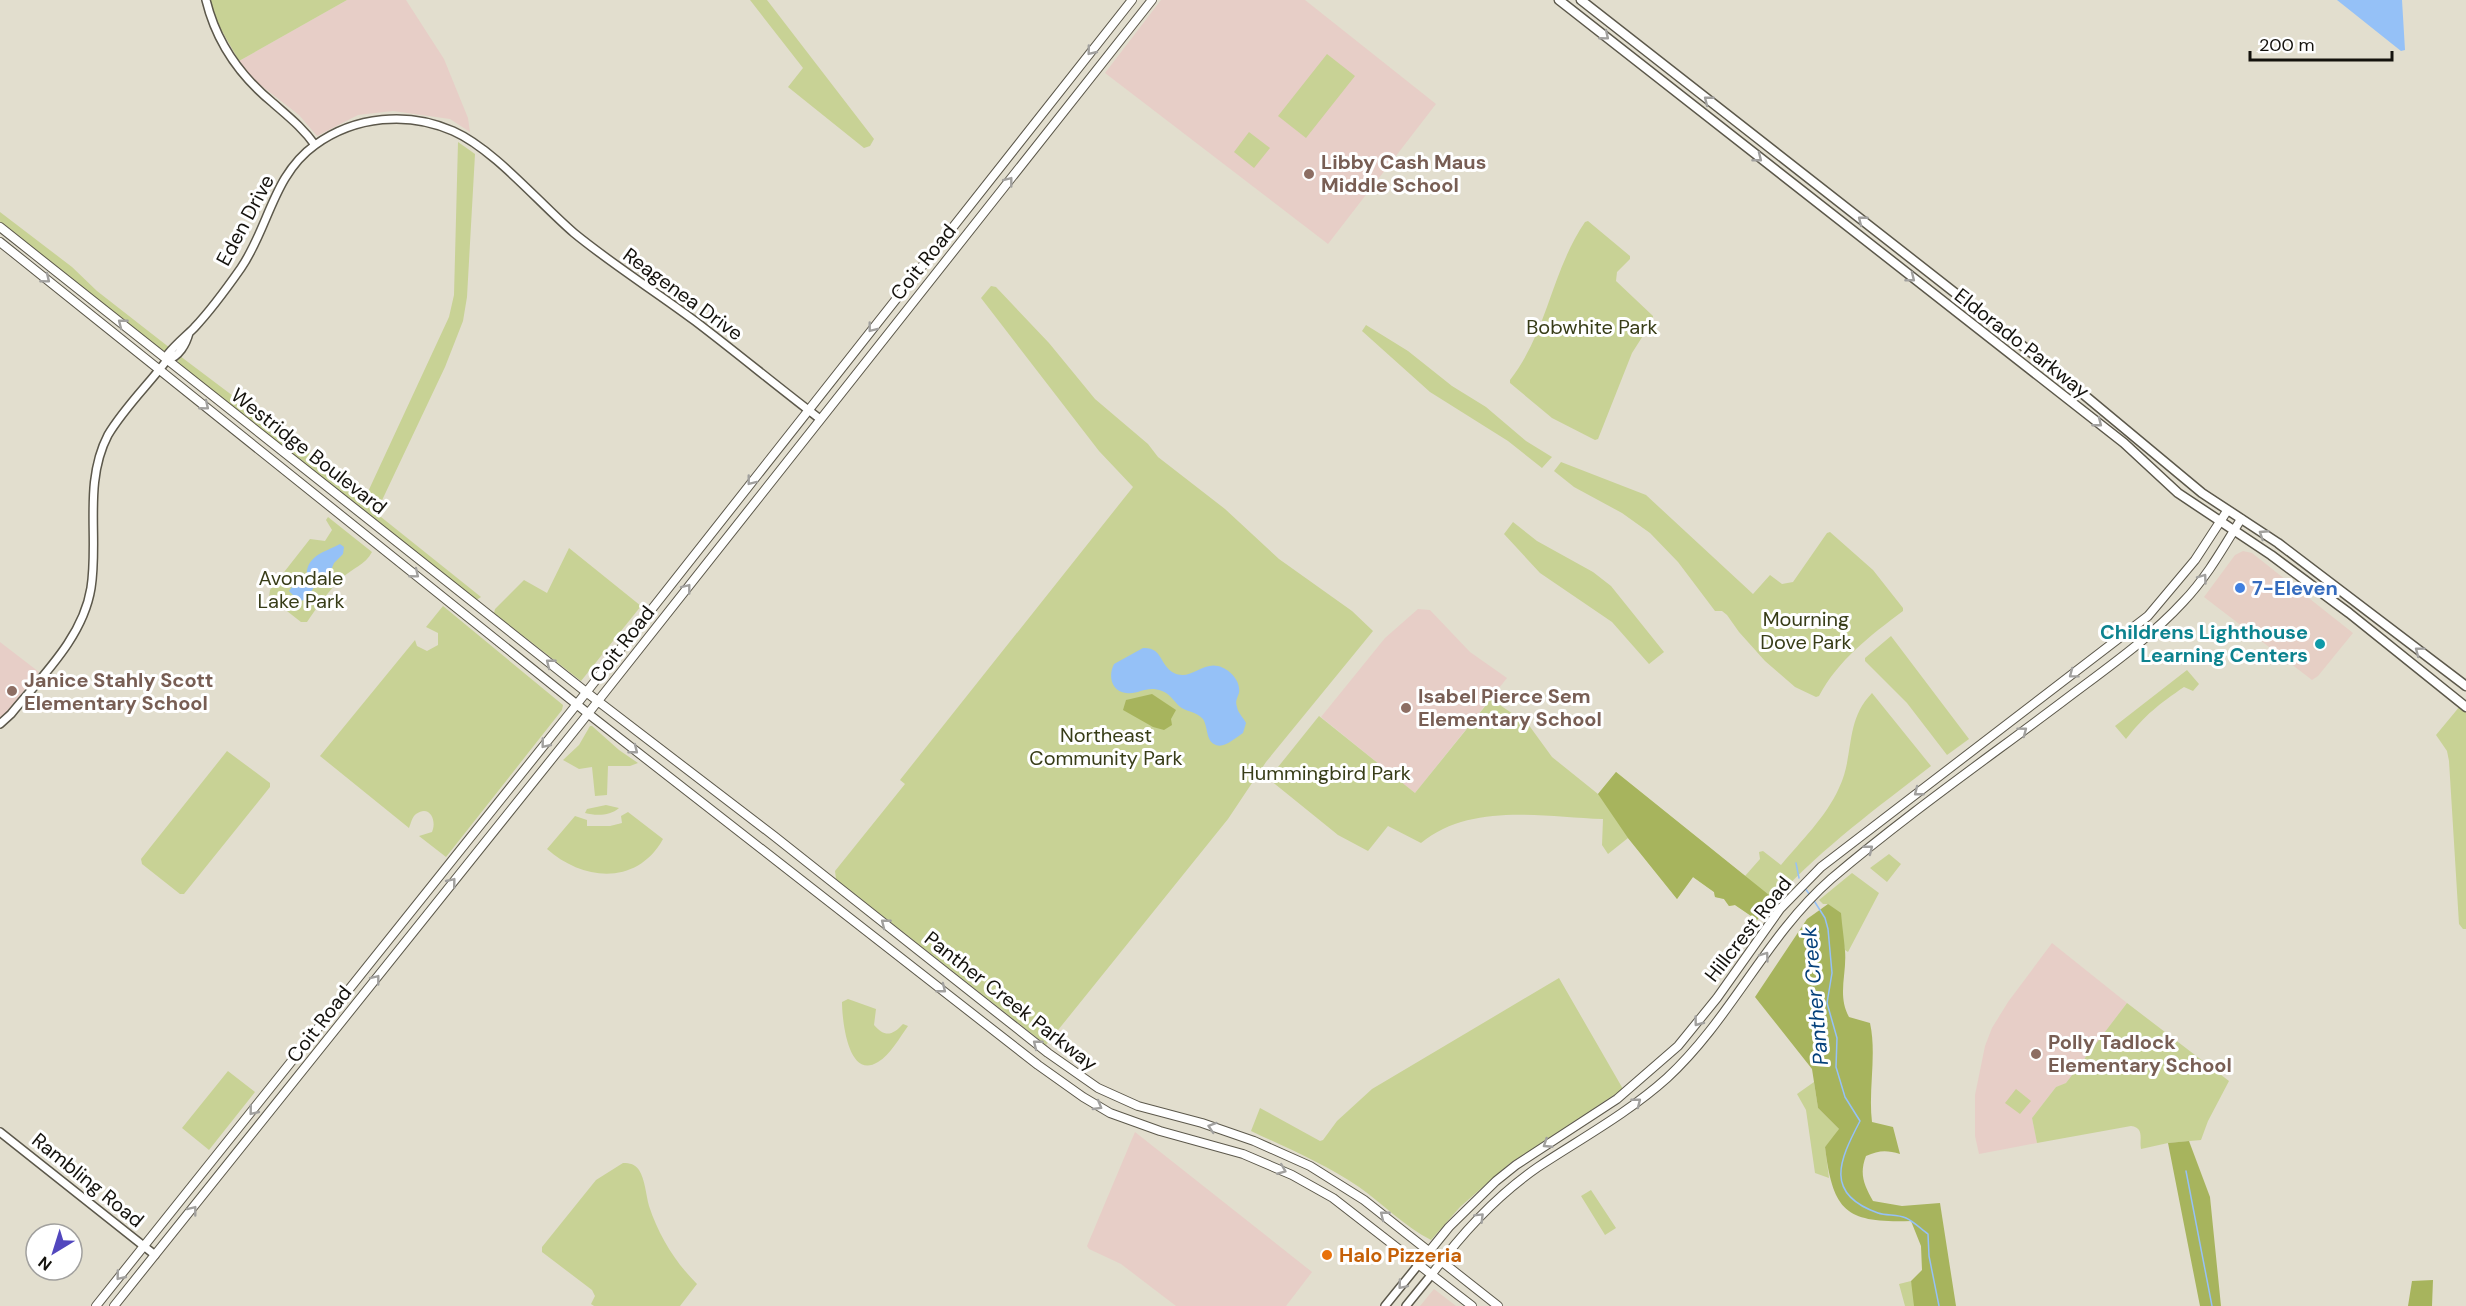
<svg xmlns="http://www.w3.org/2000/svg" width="2466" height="1306" viewBox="0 0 2466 1306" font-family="'DM Sans',sans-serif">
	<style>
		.commercial { fill: #e6cfc5 }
		.education { fill: #e7cec7 }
		.green { fill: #c8d295 }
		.forest { fill: #a7b45d }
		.water { fill: #95c1f7 }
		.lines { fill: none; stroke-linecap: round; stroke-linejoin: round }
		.stream { stroke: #95c1f7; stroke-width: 1.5 }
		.tertiary-casing { stroke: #5c584b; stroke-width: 10 }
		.secondary-casing { stroke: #5c584b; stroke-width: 10 }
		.primary-casing { stroke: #5c584b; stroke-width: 11 }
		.tertiary { stroke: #fff; stroke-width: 7 }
		.secondary { stroke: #fff; stroke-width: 8 }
		.primary { stroke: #fff; stroke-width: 8 }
		.oneway { stroke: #a1a09e }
		.education-dot { fill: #8d6e63; stroke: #fff; stroke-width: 2 }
		.shop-dot { fill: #3f7fe0; stroke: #fff; stroke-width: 2 }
		.culture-dot { fill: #0f9aa8; stroke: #fff; stroke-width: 2 }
		.food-dot { fill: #e8710a; stroke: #fff; stroke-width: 2 }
		.labels { text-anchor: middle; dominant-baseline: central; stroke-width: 6; stroke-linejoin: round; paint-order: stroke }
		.education-label { font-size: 20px; font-weight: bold; fill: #785e54; stroke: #fff; text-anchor: start }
		.street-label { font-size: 20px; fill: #14120d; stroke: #fff }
		.park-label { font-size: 20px; fill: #383d18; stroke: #fff }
		.shop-label { font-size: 20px; font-weight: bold; fill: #366cbe; stroke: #fff; text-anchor: start }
		.culture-label { font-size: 20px; font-weight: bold; fill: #0d838f; stroke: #fff; text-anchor: end }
		.food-label { font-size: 20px; font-weight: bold; fill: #c56008; stroke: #fff; text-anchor: start }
		.water-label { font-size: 21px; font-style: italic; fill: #04407b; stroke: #fff }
	</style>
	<rect width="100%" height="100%" fill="#e2dece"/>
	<path class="commercial" d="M2243 551 2252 553 2353 633 2318 676 2312 680 2204 597 2235 555Z
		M1434 1289 1456 1306H1420Z"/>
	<path class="education" d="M347 0H406L444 59 468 118 470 132 450 119 393 111 358 115 317 136 299 115 254 80 239 61Z
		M1161 0H1305L1436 104 1328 244 1105 73Z
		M1418 609 1430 610 1470 652 1507 678 1415 793 1321 717 1385 638Z
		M0 642 39 672 10 710 0 718Z
		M2052 943 2127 1003 2066 1083 2056 1087 2032 1118 2037 1143 1979 1154 1975 1136V1095L1985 1046 1992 1028 2008 1002Z
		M1135 1132 1312 1272 1286 1306H1176L1121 1264 1089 1249 1087 1246Z"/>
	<path class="green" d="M210 0H347L239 61 214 17Z
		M750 0H767L874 139 870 146 864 148 788 87 803 68Z
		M1327 54 1355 76 1306 138 1278 116Z
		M1249 132 1270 148 1254 168 1234 152Z
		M458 142 475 154 467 297 463 321 445 367 376 513 481 597 475 601 179 365 178 361 180 356 366 496 449 317 454 295Z
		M0 212 72 267 97 291 170 348 167 351 161 350 0 222Z
		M1588 221 1630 256V259L1617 272 1616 281 1653 316V320L1632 353 1598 439 1595 440 1552 418 1510 383V380C1548 331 1551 272 1585 222Z
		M991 286 996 287 1049 343 1095 399 1148 444 1158 457 1225 509 1279 559 1352 611 1373 631 1266 762 1228 819 1046 1045 836 879 835 871 905 784 900 780 1133 487 1099 451 981 298Z
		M1366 325 1408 351 1452 386 1486 407 1526 441 1552 457 1542 468 1508 441 1430 392 1362 331Z
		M1561 462 1646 495 1753 594 1770 575 1782 584 1793 582 1827 533 1830 532 1873 570 1903 608V611C1871 635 1838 660 1819 696L1816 697 1795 687 1765 661 1739 632 1727 615 1722 611H1715L1678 562 1650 533 1622 513 1574 487 1554 471Z
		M328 517 372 552C365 565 353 568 343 577 329 590 318 606 307 622H301L269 597 270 590 310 539 325 541 332 530 326 520Z
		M1513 522 1537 541 1593 572 1611 586 1664 652 1649 664 1612 622 1540 573 1504 534Z
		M569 548 641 606 581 681 494 613 495 609 524 580 547 593Z
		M443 606 563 705 562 710 446 857 419 836 432 832C437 821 430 804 416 814 412 817 411 823 409 828L320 756 415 640 417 646 427 651 438 645V633L426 627Z
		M1891 636 1969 739 1947 755 1907 703 1865 661V658Z
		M2187 670 2199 684 2193 691 2184 687C2159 704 2145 715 2126 739L2115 726Z
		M1872 693 1931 766C1869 814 1807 859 1757 920L1735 905 1729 906 1724 899 1715 897 1714 892 1693 877 1677 899 1628 838 1608 854 1602 845 1603 819C1543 817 1471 802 1421 843L1388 826 1368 851 1338 835 1270 780V777L1319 716 1415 793 1491 699 1528 724 1552 757 1598 794 1616 772 1745 876 1760 859 1759 852 1763 851 1781 865C1801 841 1826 817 1839 788 1855 755 1844 722 1872 693Z
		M2460 706 2466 711V929H2463L2459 924 2449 761 2447 751 2436 735Z
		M590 726H592L619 750 638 763 630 766H608L607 795 595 796 592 767 579 769 563 760 579 745Z
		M227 751 270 783V787L184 894H180L142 864 141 859Z
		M606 805 619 808C610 816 596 816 585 813L587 809Z
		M628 812 663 839C637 886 583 881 547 849L575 816 587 820V826H610L622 823 621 816Z
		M1889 854 1901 864 1887 882 1870 868Z
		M1852 873 1879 893 1848 952 1845 950 1841 934 1828 904H1823L1819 900Z
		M1559 978 1623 1089 1509 1164 1460 1207 1431 1240C1404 1226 1383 1204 1359 1187 1325 1164 1287 1148 1251 1131L1260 1108 1320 1141 1323 1140 1337 1121 1372 1089Z
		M848 999 876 1009 874 1025C885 1038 893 1035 903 1024L908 1026C900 1037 890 1055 878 1062 848 1081 842 1019 842 1002Z
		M2127 1003 2229 1081 2208 1121 2201 1140 2168 1143 2141 1149C2139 1139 2145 1128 2131 1126L2037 1143 2032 1118 2056 1087 2066 1083Z
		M228 1071 255 1092 209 1150 182 1128Z
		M1814 1082 1818 1108 1840 1130 1825 1147 1829 1178 1815 1173 1806 1110 1797 1094Z
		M2016 1089 2031 1101 2020 1114 2005 1103Z
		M623 1163C630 1163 635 1164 639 1170 645 1179 646 1195 649 1206 659 1236 675 1262 697 1284L680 1306H594L591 1304 595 1296 592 1290 542 1252V1247L596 1180Z
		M1591 1190 1616 1228 1605 1235 1581 1196Z
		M1911 1281 1915 1297 1914 1306H1905L1899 1284Z"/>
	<path class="forest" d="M1152 694 1176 710 1171 719 1172 725 1164 730 1153 727 1123 710 1126 700Z
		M1616 772 1774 899 1757 920 1735 905 1729 906 1724 899 1715 897 1714 892 1693 877 1677 899 1628 838 1598 794Z
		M1828 904 1841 913C1842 926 1844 938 1845 951 1847 974 1837 995 1849 1017L1870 1023C1877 1055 1868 1090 1872 1122L1893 1127 1900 1154C1887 1150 1879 1150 1866 1156 1859 1174 1864 1185 1873 1201L1902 1206 1940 1203 1956 1306H1914L1911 1281 1922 1270 1921 1246 1911 1221C1846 1223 1833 1212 1825 1147L1839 1129 1818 1108 1812 1069 1755 997 1807 919Z
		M2189 1141 2210 1197 2221 1306H2200L2168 1143Z
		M2433 1280 2432 1306H2408L2412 1281Z"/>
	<path class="water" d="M2337 0H2402L2405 50 2401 51Z
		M340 544 344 547 343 554 334 563 331 570 315 586 305 600 299 601 289 591 295 583 304 584 307 580C304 556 323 553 340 544Z
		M1143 648C1163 647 1159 665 1174 673 1190 681 1202 662 1218 666 1230 669 1241 681 1239 693 1237 699 1235 701 1237 707 1238 713 1243 717 1246 723L1243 733C1235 738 1223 750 1214 744 1206 740 1208 727 1203 719 1196 711 1186 712 1179 706 1173 700 1170 694 1162 691 1146 685 1139 695 1126 693 1111 691 1108 676 1114 664Z"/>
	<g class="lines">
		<path class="stream" d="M1796 863 1799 878
			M1804 887 1810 895
			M1813 899 1825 918 1828 929 1832 973 1827 1003 1837 1038 1836 1067 1845 1097 1860 1121C1839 1161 1824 1194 1878 1213 1887 1216 1897 1214 1906 1218 1913 1221 1921 1229 1928 1234L1929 1256 1939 1306
			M2186 1171 2212 1306"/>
		<defs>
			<path id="tertiary" d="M206 0C216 41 240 76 273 103 289 117 303 128 315 145
				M167 360C179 357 186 344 189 333
				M0 724 11 714C41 677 83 638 91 588 99 538 83 483 108 435 124 408 148 385 167 360L168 354C176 344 185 337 194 328 211 310 227 288 241 268 269 227 273 175 315 145 355 116 408 111 453 131 494 149 539 203 574 233 613 265 655 291 695 321 737 353 778 387 820 419
				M0 1132 155 1255
				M1385 1306 1419 1264
				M1406 1306 1432 1274"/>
			<path id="secondary" d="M0 227 586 692 774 836 1048 1053 1098 1088 1138 1106 1202 1123 1254 1141 1310 1166 1364 1200 1498 1306
				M0 242 595 719 1038 1065 1083 1097 1110 1113 1160 1131 1243 1154 1292 1175 1333 1198 1472 1306
				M1419 1264 1449 1227 1496 1181 1516 1165 1617 1099 1678 1046 1717 998 1780 909 1821 867 2148 616 2195 560 2227 511
				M1432 1274C1462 1233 1496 1196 1538 1167 1582 1138 1628 1113 1667 1078 1731 1019 1766 936 1831 879 1905 816 1985 760 2062 702 2104 670 2148 640 2183 602 2207 577 2223 548 2241 519
				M96 1306 577 704 1132 0
				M114 1306 583 720 1152 0"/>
			<path id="primary" d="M1559 0 2124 443 2178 493 2271 555 2349 613 2466 707
				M1581 0 2065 379 2202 493 2278 543 2466 686"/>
		</defs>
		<use href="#tertiary" class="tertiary-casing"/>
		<use href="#secondary" class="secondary-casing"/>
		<use href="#primary" class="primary-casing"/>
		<use href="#tertiary" class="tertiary"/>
		<use href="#secondary" class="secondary"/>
		<use href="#primary" class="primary"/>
	</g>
	<defs><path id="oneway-chevron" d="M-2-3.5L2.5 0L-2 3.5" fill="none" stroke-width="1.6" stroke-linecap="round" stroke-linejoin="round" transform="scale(1.5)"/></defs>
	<g class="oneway">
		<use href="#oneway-chevron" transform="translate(1605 36) rotate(39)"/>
		<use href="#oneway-chevron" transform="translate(1091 51) rotate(129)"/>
		<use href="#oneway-chevron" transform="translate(1708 100) rotate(-142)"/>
		<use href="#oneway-chevron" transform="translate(1758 158) rotate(38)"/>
		<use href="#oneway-chevron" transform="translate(1009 181) rotate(-52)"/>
		<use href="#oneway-chevron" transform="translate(1862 220) rotate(-142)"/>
		<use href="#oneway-chevron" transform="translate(1911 278) rotate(38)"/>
		<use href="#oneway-chevron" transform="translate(46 279) rotate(39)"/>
		<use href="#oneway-chevron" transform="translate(122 323) rotate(-142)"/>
		<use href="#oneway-chevron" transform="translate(872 328) rotate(128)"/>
		<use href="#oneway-chevron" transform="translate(205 406) rotate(39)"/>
		<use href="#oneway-chevron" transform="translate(2098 423) rotate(38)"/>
		<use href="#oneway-chevron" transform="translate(751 481) rotate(128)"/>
		<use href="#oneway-chevron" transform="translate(2263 534) rotate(-147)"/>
		<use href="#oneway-chevron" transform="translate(415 574) rotate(39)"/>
		<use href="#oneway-chevron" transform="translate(2203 578) rotate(-54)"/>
		<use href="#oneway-chevron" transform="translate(687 588) rotate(-52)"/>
		<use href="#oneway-chevron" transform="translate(2419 651) rotate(-143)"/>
		<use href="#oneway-chevron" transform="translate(550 663) rotate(-142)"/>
		<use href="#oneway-chevron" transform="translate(2073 674) rotate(143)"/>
		<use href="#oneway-chevron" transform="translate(2023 731) rotate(-37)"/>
		<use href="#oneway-chevron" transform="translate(545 744) rotate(129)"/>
		<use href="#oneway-chevron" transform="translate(634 750) rotate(38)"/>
		<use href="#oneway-chevron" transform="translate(1918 792) rotate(142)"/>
		<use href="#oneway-chevron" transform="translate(1869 849) rotate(-38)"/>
		<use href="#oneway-chevron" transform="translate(452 882) rotate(-51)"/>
		<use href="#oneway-chevron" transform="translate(885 923) rotate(-142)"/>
		<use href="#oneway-chevron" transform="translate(1765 956) rotate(-54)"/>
		<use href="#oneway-chevron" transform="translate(376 979) rotate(-52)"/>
		<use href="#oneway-chevron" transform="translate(942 989) rotate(38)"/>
		<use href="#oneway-chevron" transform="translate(1698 1022) rotate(127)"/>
		<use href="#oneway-chevron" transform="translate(1037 1044) rotate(-142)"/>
		<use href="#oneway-chevron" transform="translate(1637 1102) rotate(-38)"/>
		<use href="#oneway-chevron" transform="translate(1098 1106) rotate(30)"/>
		<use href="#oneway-chevron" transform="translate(253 1111) rotate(129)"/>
		<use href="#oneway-chevron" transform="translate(1212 1127) rotate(-162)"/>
		<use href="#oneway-chevron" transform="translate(1547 1144) rotate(147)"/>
		<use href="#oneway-chevron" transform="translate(1282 1170) rotate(22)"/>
		<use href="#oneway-chevron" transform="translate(193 1210) rotate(-52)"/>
		<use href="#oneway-chevron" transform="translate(1384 1215) rotate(-142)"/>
		<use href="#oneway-chevron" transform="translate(1480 1217) rotate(-45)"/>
		<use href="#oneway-chevron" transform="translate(120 1276) rotate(129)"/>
		<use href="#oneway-chevron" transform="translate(1402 1285) rotate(130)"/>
	</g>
	<g class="education-dot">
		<circle cx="1309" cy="174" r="6"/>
		<circle cx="12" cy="691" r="6"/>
		<circle cx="1406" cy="708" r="6"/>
		<circle cx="2036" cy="1054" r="6"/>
	</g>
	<circle class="shop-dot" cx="2240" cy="588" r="6"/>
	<circle class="culture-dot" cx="2320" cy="644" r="6"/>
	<circle class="food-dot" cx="1327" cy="1255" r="6"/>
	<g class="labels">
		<g class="education-label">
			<text x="1321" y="162">Libby Cash Maus<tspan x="1321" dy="23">Middle School</tspan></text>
			<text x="24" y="680">Janice Stahly Scott<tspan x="24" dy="23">Elementary School</tspan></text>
			<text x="1418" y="696">Isabel Pierce Sem<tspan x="1418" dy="23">Elementary School</tspan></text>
			<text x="2048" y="1042">Polly Tadlock<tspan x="2048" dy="23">Elementary School</tspan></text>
		</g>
		<g class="street-label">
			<text transform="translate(245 220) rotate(-62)">Eden Drive</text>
			<text transform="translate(923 262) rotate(-51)">Coit Road</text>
			<text transform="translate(683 294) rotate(36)">Reagenea Drive</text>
			<text transform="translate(2022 343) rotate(38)">Eldorado Parkway</text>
			<text transform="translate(309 451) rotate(38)">Westridge Boulevard</text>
			<text transform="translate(622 644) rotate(-52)">Coit Road</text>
			<text transform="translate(1748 929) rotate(-52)">Hillcrest Road</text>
			<text transform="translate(1011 1001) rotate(38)">Panther Creek Parkway</text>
			<text transform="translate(319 1024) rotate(-52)">Coit Road</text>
			<text transform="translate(88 1180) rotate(39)">Rambling Road</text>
		</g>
		<g class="park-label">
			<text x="1592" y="327">Bobwhite Park</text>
			<text x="301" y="578">Avondale<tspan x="301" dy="23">Lake Park</tspan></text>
			<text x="1806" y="619">Mourning<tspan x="1806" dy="23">Dove Park</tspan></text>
			<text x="1106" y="735">Northeast<tspan x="1106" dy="23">Community Park</tspan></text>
			<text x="1326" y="773">Hummingbird Park</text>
		</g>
		<g class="shop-label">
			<text x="2252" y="588">7-Eleven</text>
		</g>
		<g class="culture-label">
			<text x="2308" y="632">Childrens Lighthouse<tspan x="2308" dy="23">Learning Centers</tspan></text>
		</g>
		<g class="food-label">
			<text x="1339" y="1255">Halo Pizzeria</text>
		</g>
		<g class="water-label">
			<text transform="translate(1815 996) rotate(-95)">Panther Creek</text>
		</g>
	</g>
	<g transform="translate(54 1252) rotate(218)"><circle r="28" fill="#ffffff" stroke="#a1a09e" stroke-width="1.5"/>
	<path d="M0-4.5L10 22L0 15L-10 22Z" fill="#5247be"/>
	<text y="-9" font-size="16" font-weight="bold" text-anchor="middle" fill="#14120d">N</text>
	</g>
	<path d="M2250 51v9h142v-9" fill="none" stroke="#14120d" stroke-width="3"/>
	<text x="2259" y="51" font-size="18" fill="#14120d" stroke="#ffffff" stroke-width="4.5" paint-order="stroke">200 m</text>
</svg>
